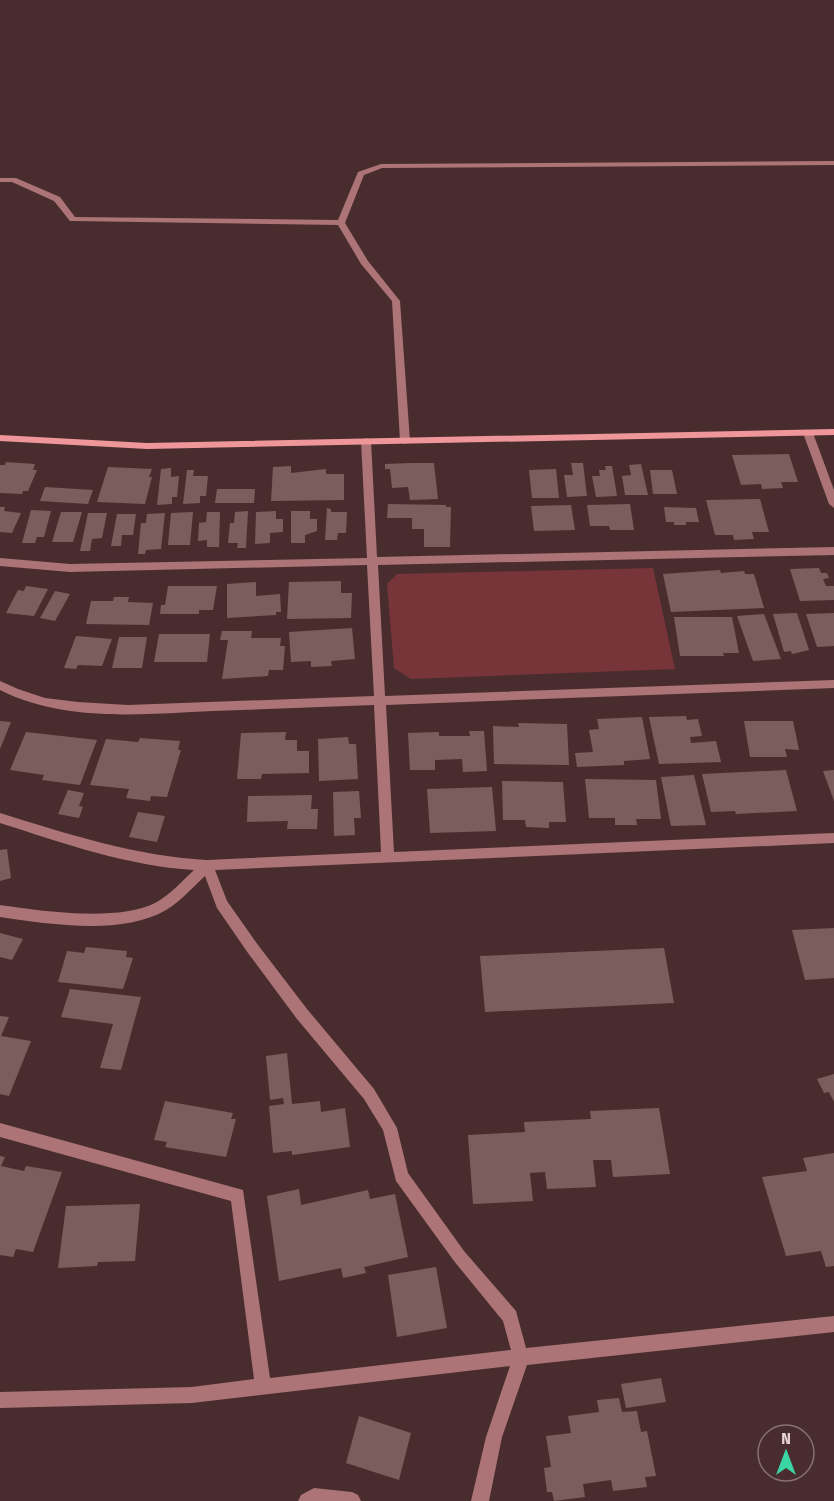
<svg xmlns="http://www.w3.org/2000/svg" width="834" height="1501" viewBox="0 0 834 1501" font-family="'Fira Sans Condensed',sans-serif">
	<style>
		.green { fill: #773439 }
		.building { fill: #7c5d5d }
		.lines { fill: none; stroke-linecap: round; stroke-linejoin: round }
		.street { fill: #ac7476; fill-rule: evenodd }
		.secondary { fill: #ef969a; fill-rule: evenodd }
	</style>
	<rect width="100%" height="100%" fill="#492d2e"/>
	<path class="green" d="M653 568 675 669 411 679 394 668 387 584 397 574Z"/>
	<path class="building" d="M789 454 798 482H781L783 488 762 489 761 484 741 485 732 455Z
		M6 462 35 464 33 470H37L28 491H23L22 494 0 493V465H5Z
		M411 463H434L438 499 410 500 408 487 392 488 390 469H385V464Z
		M571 463H583L587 496 567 497 564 475H573Z
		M641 464 648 495H625L622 476 631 475 629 465Z
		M291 466V473L326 469V474H344V500L271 501 273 467Z
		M605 466H612L617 496 596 497 592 476H600L599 470H606Z
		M108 467 152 469 149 477H152L145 504 97 502Z
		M171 468V477L179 476 177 497H172V504L157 505 161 469Z
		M556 469 559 498H532L529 470Z
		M187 470H194L193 476H208L206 496H200V503L183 504Z
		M650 470H672L677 494H653Z
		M45 487 93 490 88 504 40 501Z
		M217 489H255L254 503H215Z
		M760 499 769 532H752L754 539 734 540 733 535H715L706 500Z
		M388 504 446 505V507H451L450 547H424V529H412V518H387Z
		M630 504 634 530H610L609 526H590L587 505Z
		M571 505 575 530 534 531 531 506Z
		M0 507H5L4 511 21 513 12 533 0 532Z
		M664 507 696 508 699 522H686V525H674V522H666Z
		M327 508 331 509V512H347L346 533H338L337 540H325Z
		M31 510 51 511 44 537H37L35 543H22Z
		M248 511 246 548H237L238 543H228L230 523H234L235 512Z
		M276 511V519H283V532L270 533V543L255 544 256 512Z
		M291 511H310V519H317V531L305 535V543H291Z
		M61 512H82L73 542H52Z
		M193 512 190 545H168L171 513Z
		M207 512H220L219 547H207V540L198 541 199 523 206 522Z
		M88 513H107L102 538 92 539 90 551H80Z
		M165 513 161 549 146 550 145 554H138L141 523H146L147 514Z
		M117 514H136L133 535H122L121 546H111Z
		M819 568 821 573H827L829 578 823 579 826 586H834V600L800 601 790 569Z
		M720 570 721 573 744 571 745 574H754L764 608 671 612 663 574Z
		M341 581V593H352L351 618 287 619 289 582Z
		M256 582V596L280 594 281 612H276V615L227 618V584Z
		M26 586 48 589 34 616 6 613 18 590 24 591Z
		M168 586H217L213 610H199V614H160L161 605H165Z
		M55 591 70 594 55 621 40 618Z
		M114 597H129L128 602 153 603 149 625 86 624 91 601H113Z
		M797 613 809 650 792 654 791 651 784 652 773 614Z
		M834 613V646L817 647 806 614Z
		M764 614 781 659 753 661 737 616Z
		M674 617H732L739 653H723L724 656H680Z
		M352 628 355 659 331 661 332 666 311 667V661L291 662 289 632Z
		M222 631H252L251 638H281L280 646H285L283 670H269L268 676 222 679 228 640H220Z
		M159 634H210L207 662H154Z
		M76 636 112 639 102 666 78 665 76 669 64 668Z
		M119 637H147L142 668H112Z
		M686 716 687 720 698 719 702 736 690 737 691 743 716 741 721 762 659 764 649 717Z
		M642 717 650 759 624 761V765L577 767 575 753 593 752 589 730 599 729 597 719Z
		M0 721 11 722 0 749Z
		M744 721H793L799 750 785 749 787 757H750Z
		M518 723 567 724 569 765 494 764 493 726 519 727Z
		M469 731H484L487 771 463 772 462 759 435 760V770H410L408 733 439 732V736H470Z
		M26 732 97 740 80 785 42 780 44 775 10 770Z
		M286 732 285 740H297V751H309V773L262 774 261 779H237L241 733Z
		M348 737 349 744H356L358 779 319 781 318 739Z
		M140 738 180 741 178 750H181L167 797 151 796 150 801 126 798 129 789 90 785 106 739 138 742Z
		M786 770 797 811 736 814 735 811 711 812 702 774Z
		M834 770V801L823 771Z
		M694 775 706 825 671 826 661 777Z
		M585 779 656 780 661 819H636L637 825H615V818H589Z
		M502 781 563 782 566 822H549V828L526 827 525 820H503Z
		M492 787 496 831 430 833 427 789Z
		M68 790 84 793 79 806 83 807 79 818 58 814Z
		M359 791 361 818H354L355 835 334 836 333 792Z
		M312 795 311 809H318L317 829H287L288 821 247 822 248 796Z
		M138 812 165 816 157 842 129 837Z
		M7 849 11 878 0 881V850Z
		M834 928V978L805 980 792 930Z
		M0 933 23 939 12 960 0 957Z
		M86 947 127 951 126 957 133 958 123 989 58 982 67 951 84 953Z
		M664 948 674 1003 485 1012 480 956Z
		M70 989 141 997 121 1070 100 1068 113 1024 61 1017Z
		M0 1016 9 1017 1 1036 31 1041 9 1096 0 1094Z
		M287 1053 292 1104 320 1101 321 1112 345 1108 350 1147 292 1155V1151L273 1153 269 1106 284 1104 283 1098 270 1100 266 1056Z
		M834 1074V1102L829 1092 824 1093 817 1079Z
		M165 1101 233 1113 231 1119H236L226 1157 165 1147 167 1142 154 1140Z
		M659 1108 670 1174 613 1177 611 1160H593L596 1187 547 1189 545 1172 530 1173 533 1201 473 1204 468 1135 525 1132 524 1122 591 1119 590 1111Z
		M834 1153V1266L826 1267 821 1251 786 1256 762 1177 807 1171 803 1158Z
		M0 1156 5 1157 1 1166 24 1171 26 1166 62 1172 33 1252 16 1249 13 1257 0 1255Z
		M299 1189 301 1205 368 1190 370 1199 395 1194 408 1257 364 1267 366 1273 343 1278 341 1268 279 1281 267 1196Z
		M140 1204 135 1261 98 1262 97 1266 58 1268 66 1206Z
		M436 1267 447 1328 397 1337 388 1275Z
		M661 1378 666 1402 626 1408 621 1384Z
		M619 1398 622 1412 637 1411 641 1432 647 1431 656 1476 645 1477 647 1487 613 1491 611 1480 583 1484 585 1497 554 1501 552 1492H547L544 1468 551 1467 546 1436 571 1433 568 1416 599 1412 597 1400Z
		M359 1416 411 1433 399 1480 346 1463Z"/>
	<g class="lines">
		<path class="street" d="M834 161V165L382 168 364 175 345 223 368 261 400 301 410 441 405 444 400 441 392 301 361 264 338 225 73 221H70L54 201 12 182H0V178H16L60 197 75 217 338 220 358 172 381 164Z
			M808 430 813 433 834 490V508L829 504 803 433Z
			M366 438 371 441 377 557 834 547V555L378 565 385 696 834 680V688L386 705 394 852 834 833V843L215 870 227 901 258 945 307 1009 374 1089 397 1128 408 1173 464 1251 516 1311 526 1348 834 1316V1332L527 1365 502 1437 489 1501H471L486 1437 510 1366 192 1403 0 1408V1392L192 1387 254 1379 231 1201 0 1137V1123L243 1190 270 1378 511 1350 503 1321 454 1261 396 1181 383 1130 364 1099 297 1019 248 953 217 908 205 876C193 887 181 901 166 910 122 936 48 924 0 917V905C41 911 118 922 155 903 170 895 182 881 194 870 127 866 63 843 0 823V813C68 834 135 856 207 860L381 852 374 705C320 707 267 709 213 711 143 714 65 723 0 690V681L18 689 45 698 78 702 128 705 374 696 367 565 70 572 0 566V558L70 564 367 558 361 441Z
			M314 1488 352 1492 358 1495 361 1501H298L301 1495Z"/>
		<path class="secondary" d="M834 429V435L147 449 0 441V435L147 443Z"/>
	</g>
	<g transform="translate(786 1453)"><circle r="28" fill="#492d2e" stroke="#887070" stroke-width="1.5"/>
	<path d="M0-4.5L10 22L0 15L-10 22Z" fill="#3bd4a4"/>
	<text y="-9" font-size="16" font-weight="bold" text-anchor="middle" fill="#e6d4d4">N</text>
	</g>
</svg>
